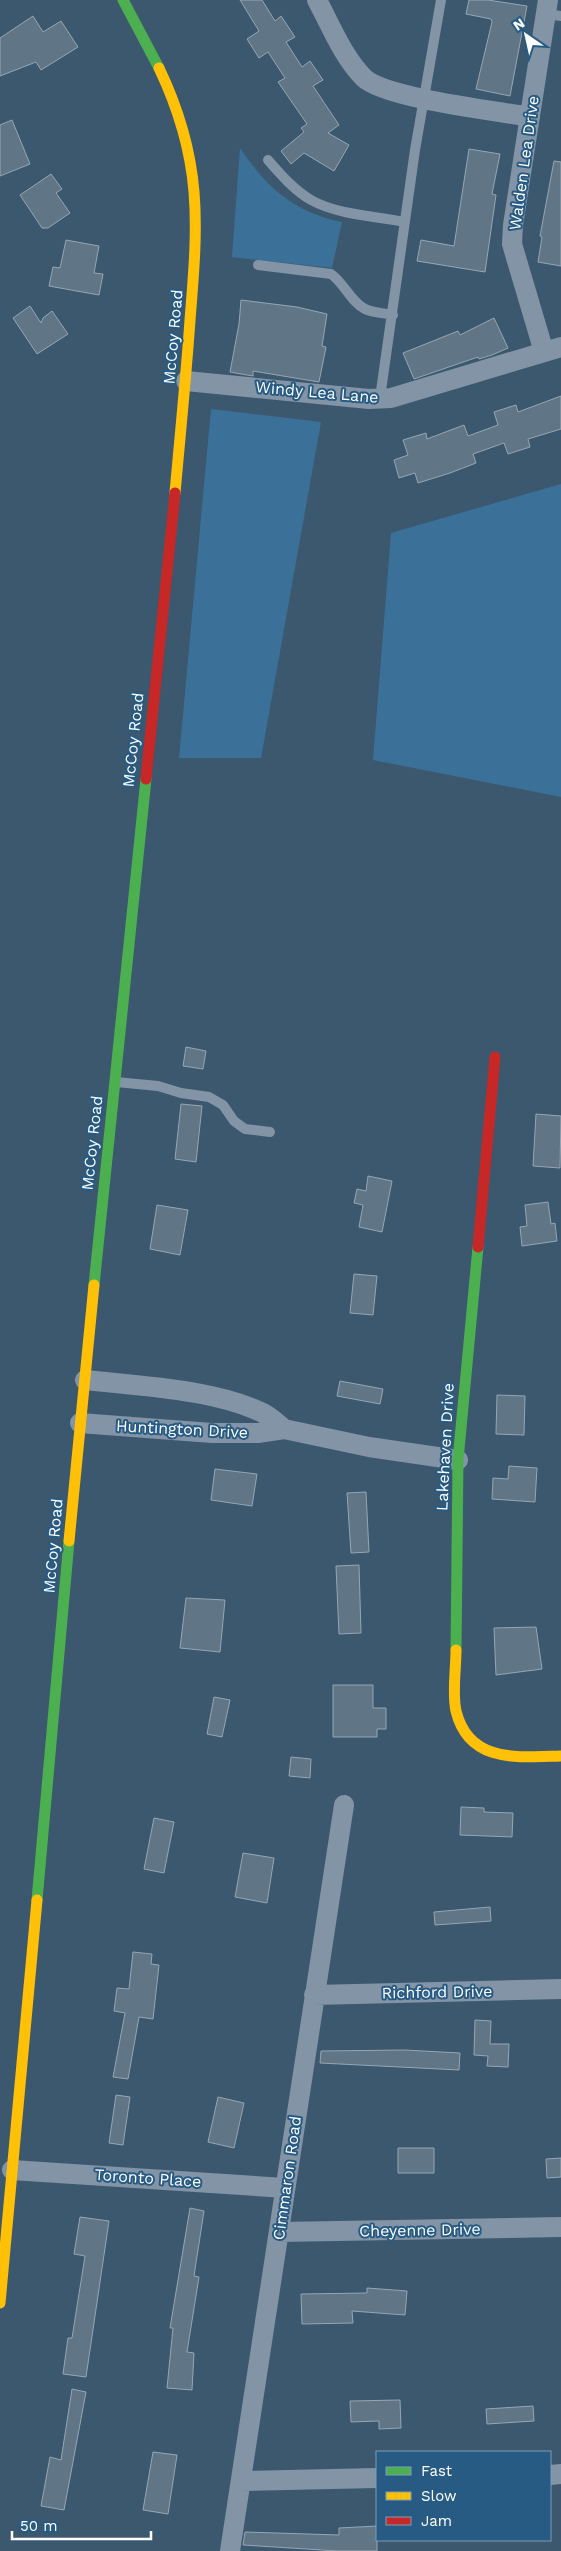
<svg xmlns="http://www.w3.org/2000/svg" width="561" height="2551" viewBox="0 0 561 2551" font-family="'Work Sans',sans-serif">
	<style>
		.green { fill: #3b7199 }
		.building { fill: #607687; stroke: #96a6b3 }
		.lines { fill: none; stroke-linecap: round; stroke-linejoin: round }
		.lane { stroke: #8294a5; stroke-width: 10 }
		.street { stroke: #8294a5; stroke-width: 20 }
		.fast { stroke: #4caf50; stroke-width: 11 }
		.slow { stroke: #ffc107; stroke-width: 11 }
		.jam { stroke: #c62828; stroke-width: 11 }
		.labels { text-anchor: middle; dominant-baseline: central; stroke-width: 4; stroke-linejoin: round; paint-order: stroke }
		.street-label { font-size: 16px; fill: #fff; stroke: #275b84 }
	</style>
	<rect width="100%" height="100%" fill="#3c586f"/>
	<path class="green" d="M240 148C267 188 294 212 342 222L332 268 232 257Z
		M211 409 321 422 261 758H179Z
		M561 484V797L373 760 391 533Z"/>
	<path class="building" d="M240 0H262L275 21 281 16 295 37 286 42 302 67 310 61 323 80 313 86 339 125 328 133 349 145 334 171 304 153 291 164 281 151 304 132 301 128 307 124 278 82 285 78 268 52 259 58 247 39 259 31Z
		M469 0H488L527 6 510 96 476 89 492 22 491 19 466 14Z
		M33 16 43 32 61 21 78 47 41 70 36 62 0 76V38Z
		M12 120 30 164 0 176V125Z
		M469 149 500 154 492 194 496 195 485 272 417 261 421 240 454 246Z
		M554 161 561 162V266L538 262 542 237 540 236Z
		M51 174 62 189 56 193 70 213 48 228H42L20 195Z
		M66 240 99 246 94 273 103 274 99 295 49 286 53 267 60 268Z
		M241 300 297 307 327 314 322 346 326 347 319 382 253 371V376L230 372 239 324Z
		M30 306 41 323 43 318 52 311 68 334 37 354 13 318Z
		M494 318 508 348 492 355 479 359 478 357 414 379 403 353 458 331 460 335Z
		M561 396V429L528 439 530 447 508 454 504 443 473 454 476 463 450 473 418 483 415 473 399 478 394 460 408 455 403 440 426 433 427 439 464 425 468 436 498 425 494 412 516 405 518 412Z
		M186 1047 206 1051 203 1069 183 1066Z
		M181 1104 202 1106 196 1162 175 1159Z
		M536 1114 561 1116 560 1168 533 1166Z
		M368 1176 392 1181 382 1232 359 1227 363 1205 354 1203 357 1189 366 1191Z
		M548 1202 551 1224 555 1223 557 1241 522 1246 520 1227 527 1226 525 1205Z
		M157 1205 188 1210 180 1255 150 1249Z
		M354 1274 377 1276 373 1315 350 1313Z
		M340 1381 383 1389 380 1404 337 1396Z
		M497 1395 525 1396 524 1435 496 1434Z
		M509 1466 537 1468 535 1502 492 1499 493 1478 508 1479Z
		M215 1469 257 1474 252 1506 211 1500Z
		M366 1492 369 1552 351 1553 347 1493Z
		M359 1565 361 1633 339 1634 336 1566Z
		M186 1598 225 1600 220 1652 180 1648Z
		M536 1627 542 1669 496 1675 494 1628Z
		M333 1685H373V1708H386V1729H377V1737H333Z
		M214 1697 230 1700 222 1737 207 1734Z
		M291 1757 311 1759 310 1778 289 1776Z
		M461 1807 484 1808V1812L513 1813 512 1837 460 1835Z
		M154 1818 174 1822 164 1873 144 1869Z
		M243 1853 274 1858 267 1903 235 1897Z
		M490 1907 491 1921 435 1925 434 1912Z
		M133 1952 152 1954 151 1964 159 1965 153 2019 139 2017 128 2079 113 2077 125 2013 114 2011 117 1988 129 1989Z
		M475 2020 491 2021 490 2044H509L508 2067 487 2066 488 2056 474 2055Z
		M405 2050 460 2053 459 2070 320 2063 321 2051Z
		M116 2095 130 2097 123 2145 109 2143Z
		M218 2097 244 2103 234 2148 208 2142Z
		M398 2148H434V2173H398Z
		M561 2158V2177L547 2178 546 2159Z
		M190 2208 204 2211 194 2276 199 2277 187 2352 194 2353 192 2390 167 2388 173 2328H170Z
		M80 2217 109 2221 86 2377 63 2374 68 2338H72L85 2256 74 2254Z
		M367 2288 407 2291 405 2315 352 2311 353 2323 302 2324 301 2294 367 2293Z
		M72 2389 86 2392 64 2510 41 2506 50 2457 61 2460Z
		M400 2400 401 2428 379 2429V2421L351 2422 350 2401Z
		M533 2406 534 2421 487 2424 486 2409Z
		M153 2452 177 2455 168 2514 143 2510Z
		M377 2526V2551H338L243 2545 245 2532 339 2535V2528Z"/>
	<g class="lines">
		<path class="lane" d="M546 14 561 16
			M268 160C281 175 294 190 311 200 338 215 375 216 405 222
			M258 265 331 274C344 283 351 302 365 309 373 313 385 313 393 315
			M380 398 415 150 441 0
			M116 1082 158 1086 181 1093 209 1097 223 1105 234 1121 245 1129 270 1132"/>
		<path class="street" d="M317 0C331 26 343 57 364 78 385 98 497 111 530 117
			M544 352 512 244 513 225 548 0
			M186 381 369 399 391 398 561 347
			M85 1380C139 1386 214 1389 263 1413 271 1417 278 1424 284 1429
			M80 1423 212 1433H258L284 1429 369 1447 458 1460
			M314 1995 561 1989
			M12 2170 285 2188
			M280 2232 561 2227
			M550 2475 561 2474
			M241 2481 377 2478
			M230 2551 344 1805"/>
		<path class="fast" d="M123 0 159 68
			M94 1285 146 779
			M456 1650 458 1460 478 1247
			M37 1900 69 1541"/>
		<path class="slow" d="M159 68C203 160 198 222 190 320 186 378 180 436 175 493
			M69 1541 94 1285
			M456 1650C456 1669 452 1693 456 1711 469 1764 519 1757 561 1756
			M0 2303 37 1900"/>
		<path class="jam" d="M146 779 175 493
			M478 1247 495 1057"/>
	</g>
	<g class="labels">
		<g class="street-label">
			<text transform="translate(524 163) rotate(-82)">Walden Lea Drive</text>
			<text transform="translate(173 337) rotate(-85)">McCoy Road</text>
			<text transform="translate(317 392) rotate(5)">Windy Lea Lane</text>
			<text transform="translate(133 740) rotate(-84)">McCoy Road</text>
			<text transform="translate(92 1143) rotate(-84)">McCoy Road</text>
			<text transform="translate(182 1429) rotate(3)">Huntington Drive</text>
			<text transform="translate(445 1447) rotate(-87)">Lakehaven Drive</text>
			<text transform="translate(53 1546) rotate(-85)">McCoy Road</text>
			<text transform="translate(437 1992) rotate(-1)">Richford Drive</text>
			<text transform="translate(148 2178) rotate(4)">Toronto Place</text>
			<text transform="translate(287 2178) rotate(-82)">Cimmaron Road</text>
			<text transform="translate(420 2230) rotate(-1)">Cheyenne Drive</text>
		</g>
	</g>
	<rect x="376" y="2451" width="175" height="90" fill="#275b84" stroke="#7d9db5"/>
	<rect x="386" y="2467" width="25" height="8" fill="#4caf50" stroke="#7d9db5"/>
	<text x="421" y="2476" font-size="15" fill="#ffffff">Fast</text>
	<rect x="386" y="2492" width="25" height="8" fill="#ffc107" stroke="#7d9db5"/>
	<text x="421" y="2501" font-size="15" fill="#ffffff">Slow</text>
	<rect x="386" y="2517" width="25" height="8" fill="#c62828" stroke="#7d9db5"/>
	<text x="421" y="2526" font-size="15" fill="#ffffff">Jam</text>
	<g transform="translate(526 35) rotate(326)" stroke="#275b84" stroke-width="4" paint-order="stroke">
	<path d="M0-4L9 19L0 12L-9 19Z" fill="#ffffff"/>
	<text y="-8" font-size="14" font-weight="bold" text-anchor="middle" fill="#ffffff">N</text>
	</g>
	<path d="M12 2531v8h139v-8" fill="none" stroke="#ffffff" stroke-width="2.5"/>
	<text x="20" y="2531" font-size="15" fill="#ffffff" stroke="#275b84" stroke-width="4" paint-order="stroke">50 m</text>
</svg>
